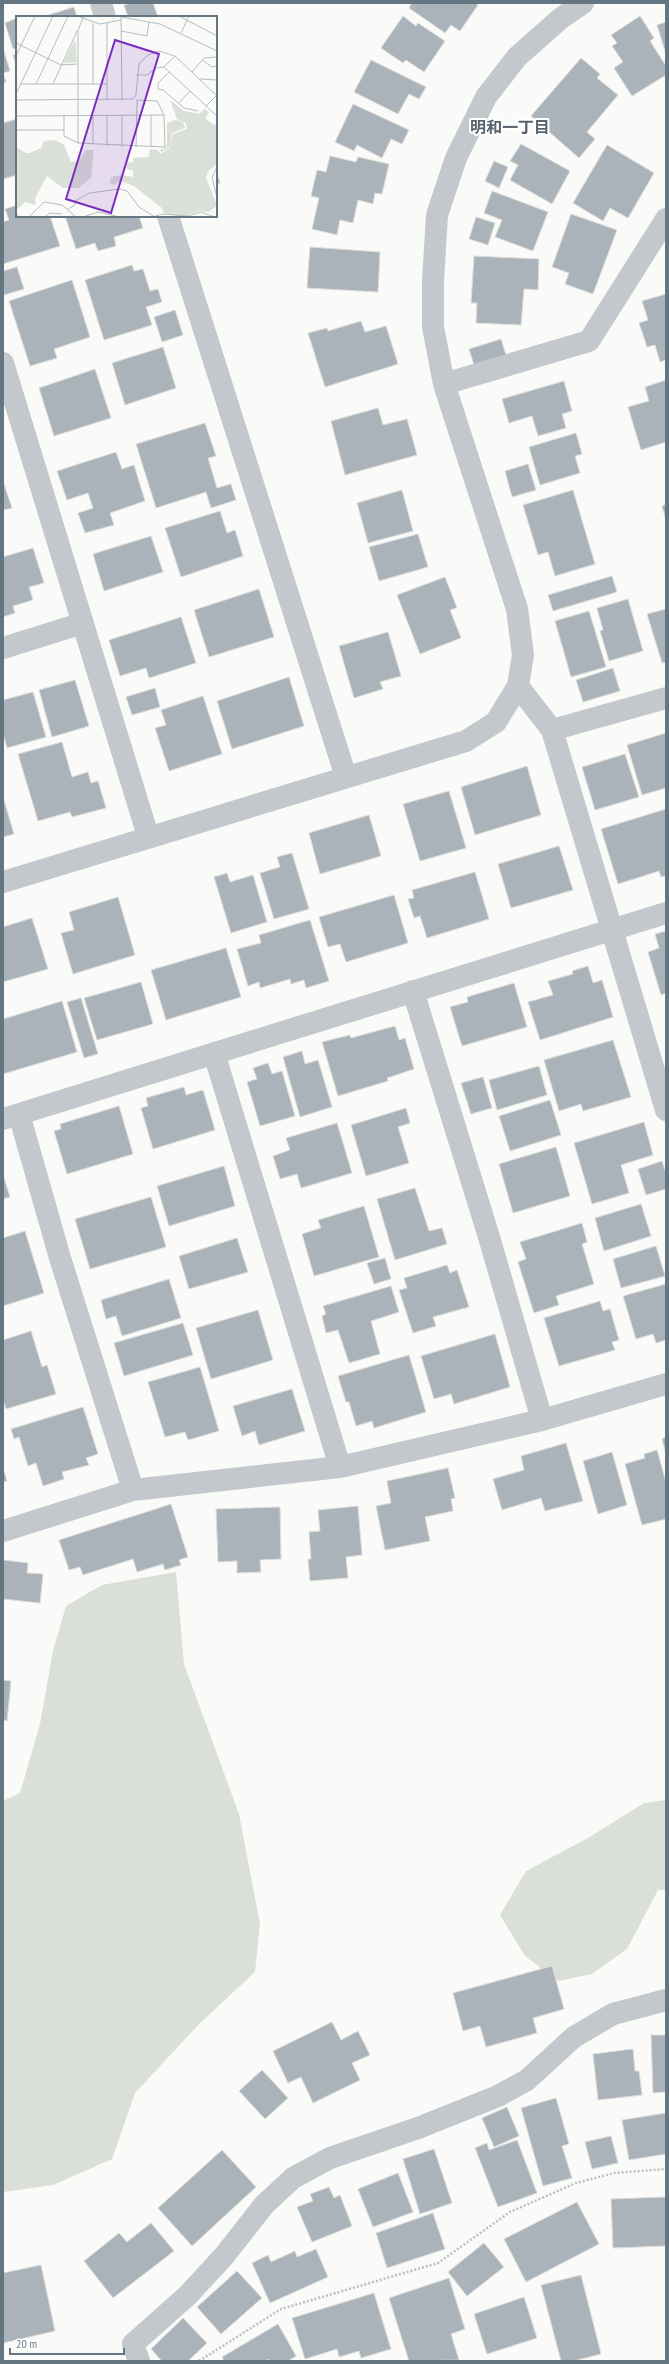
<svg xmlns="http://www.w3.org/2000/svg" width="669" height="2364" viewBox="0 0 669 2364" font-family="'PT Sans Narrow','Noto Sans JP',sans-serif">
	<style>
		.green { fill: #dadfd7 }
		.building { fill: #aab3b9; stroke: #dcdcda }
		.lines { fill: none; stroke-linecap: round; stroke-linejoin: round }
		.path { stroke: #bbbfc2; stroke-width: 2.5; stroke-dasharray: 2 2; stroke-linecap: butt }
		.minor { stroke: #c3c8cc; stroke-width: 22 }
		.labels { text-anchor: middle; dominant-baseline: central; stroke-width: 4; stroke-linejoin: round; paint-order: stroke }
		.neighbourhood-label { font-size: 16px; font-weight: bold; fill: #57646e; stroke: #fff }
		.inset-road { fill: none; stroke: #b5bdc2; stroke-width: 1 }
		.view { fill: #7b2cbf; fill-opacity: 0.15; stroke: #7b2cbf; stroke-width: 2 }
		.inset-edge { fill: none; stroke: #657683; stroke-width: 2 }
	</style>
	<rect width="100%" height="100%" fill="#fafaf8"/>
	<path class="green" d="M176 1572 184 1664 239 1814 260 1924 255 1972 199 2024 135 2093 112 2159 53 2185 3 2192V1801L20 1793 40 1724 53 1651 66 1606 102 1585Z
		M666 1800V1890H658L627 1949 592 1974 558 1981 525 1956 500 1915 526 1871 588 1838 644 1803Z"/>
	<path class="building" d="M131 3H153L158 17H128L124 5Z
		M412 3H475L478 5 460 31 451 25 445 33 409 8Z
		M74 7 77 17H42Z
		M403 16 416 26 418 23 445 41 424 72 406 60 403 63 381 48Z
		M640 16 654 38 650 41 666 66V75L632 96 614 68 623 62 612 46 617 43 611 35Z
		M17 18V48L13 49 5 23Z
		M666 22V54L657 25Z
		M3 48 10 71 3 73 6 82 3 83Z
		M17 54V68L13 55Z
		M581 58 600 74 597 78 618 95 587 132 595 139 579 158 531 116Z
		M371 60 426 87 419 99 409 94 398 114 354 92Z
		M353 104 409 130 402 144 391 139 382 158 357 145 354 151 335 142Z
		M17 119V175L3 179V123Z
		M521 144 570 171 552 204 510 180 518 165 510 161Z
		M607 145 654 173 628 218 610 208 603 221 573 203Z
		M330 156 356 162 358 157 389 164 382 194 375 193 373 204 358 200 353 223 340 220 337 235 312 229 319 198 311 196 317 170 326 172Z
		M494 161 508 167 499 188 485 181Z
		M216 170 220 183 216 184Z
		M492 191 548 212 533 251 495 237 502 220 484 213Z
		M17 205V216H50L60 246 3 264V222L9 220 5 209Z
		M571 214 617 230 593 294 565 284 569 273 552 267Z
		M65 216H139L143 228 114 237 116 246 98 251 95 243 76 249Z
		M476 217 495 223 488 245 469 239Z
		M310 247 380 252 378 292 307 288Z
		M474 256 539 259 538 290 524 289 521 325 476 323 477 303H471Z
		M132 265 134 271 143 269 150 291 158 289 162 302 146 307 152 325 104 340 85 280Z
		M17 267 24 289 4 295 3 271Z
		M72 280 90 337 54 349 57 358 30 366 9 301Z
		M666 294V360L660 362 655 345 647 347 639 323 648 320 642 301Z
		M175 310 183 335 162 342 154 317Z
		M361 321 365 332 386 326 398 364 325 387 308 333 327 328 328 331Z
		M501 339 506 355 474 365 469 349Z
		M163 347 176 388 125 405 112 363Z
		M95 369 111 418 54 436 39 388Z
		M666 380V442L641 450 628 407 649 401 645 387Z
		M564 381 572 411 562 414 566 428 538 436 532 416 509 423 502 399Z
		M378 408 383 425 407 419 417 455 345 475 331 421Z
		M205 423 216 456 208 458 217 488 231 484 236 500 211 508 206 492 156 508 136 444Z
		M576 433 582 454 575 456 580 473 540 485 529 447Z
		M116 452 122 469 134 465 145 501 110 513 114 525 85 533 78 513 93 508 88 493 67 500 57 471Z
		M528 464 536 490 512 497 505 471Z
		M3 481 12 508 3 510Z
		M402 490 413 531 368 543 357 503Z
		M573 490 595 564 555 576 548 552 538 555 523 505Z
		M666 504V520L662 506Z
		M220 511 227 533 235 530 243 556 181 577 165 528Z
		M418 534 428 567 379 581 369 547Z
		M151 536 163 572 104 591 93 554Z
		M33 548 44 583 29 587 33 600 13 606 15 613 3 617V557Z
		M612 576 617 592 553 611 548 595Z
		M445 577 457 608 450 610 461 638 420 654 397 595Z
		M259 589 274 637 209 657 194 610Z
		M628 599 643 651 609 661 600 631 603 630 597 608Z
		M666 609V662L662 663 647 614Z
		M589 611 606 667 571 677 555 621Z
		M181 617 196 663 149 678 146 668 120 676 109 640Z
		M388 632 401 676 380 682 383 689 354 698 339 646Z
		M613 668 620 691 583 702 576 680Z
		M289 677 304 726 232 749 217 701Z
		M75 680 89 726 52 737 39 690Z
		M155 688 160 707 132 715 126 697Z
		M33 692 46 737 7 748 3 733V700Z
		M203 696 222 754 169 771 155 728 166 725 161 710Z
		M666 733V788L642 795 627 745Z
		M62 742 72 777 88 772 91 783 98 781 106 808 72 817 70 812 38 821 18 754Z
		M625 754 639 797 595 810 582 767Z
		M527 766 541 815 475 835 461 787Z
		M449 791 466 848 420 861 403 804Z
		M3 797 14 834 3 837Z
		M666 809V876L661 877 659 871 618 884 601 829Z
		M369 815 381 856 320 874 309 833Z
		M559 846 573 890 511 908 498 864Z
		M292 853 309 909 274 919 260 873 280 867 277 857Z
		M475 872 489 919 427 938 420 916 414 918 408 899 414 898 412 890Z
		M227 873 230 882 253 875 267 922 231 933 214 877Z
		M394 895 408 943 346 962 340 944 328 947 319 917Z
		M118 897 135 955 73 974 61 933 74 930 69 912Z
		M32 918 48 969 3 982V927Z
		M310 920 329 981 306 988 304 980 291 984 290 979 260 988 259 982 248 986 237 949 261 943 259 935Z
		M666 931V993L661 995 648 952 659 948 655 934Z
		M226 948 241 997 166 1020 151 970Z
		M588 966 593 983 602 980 613 1017 540 1040 528 1002 553 995 548 981 573 974 572 971Z
		M141 982 153 1024 97 1040 84 998Z
		M514 983 527 1027 462 1046 450 1007 468 1002 467 997Z
		M81 998 98 1054 84 1058 67 1002Z
		M62 1001 77 1052 3 1074V1019Z
		M395 1026 399 1040 405 1038 414 1069 387 1078 388 1081 338 1096 322 1042 350 1035 351 1038Z
		M613 1040 631 1097 583 1111 581 1104 559 1111 544 1060Z
		M302 1051 305 1064 318 1060 332 1107 300 1117 283 1057Z
		M268 1063 272 1074 282 1071 295 1116 260 1126 247 1082 257 1079 253 1068Z
		M539 1066 547 1095 497 1110 489 1080Z
		M483 1077 492 1108 471 1114 461 1083Z
		M184 1087 186 1095 203 1090 215 1130 153 1149 141 1108 148 1106 146 1098Z
		M550 1100 561 1135 510 1151 499 1116Z
		M119 1106 133 1154 67 1174 54 1131 61 1129 60 1124Z
		M406 1108 410 1123 398 1127 409 1163 366 1176 351 1125Z
		M644 1122 653 1155 621 1165 629 1193 592 1204 574 1143Z
		M337 1123 352 1173 301 1188 297 1174 280 1179 273 1156 290 1150 286 1138Z
		M556 1147 570 1196 513 1213 499 1164Z
		M662 1161 666 1173V1189L646 1195 638 1169Z
		M224 1166 235 1206 169 1226 157 1186Z
		M3 1175 10 1197 3 1199Z
		M415 1188 429 1231 442 1228 447 1244 395 1260 377 1199Z
		M151 1197 166 1247 90 1269 75 1219Z
		M641 1204 651 1236 604 1251 595 1218Z
		M364 1206 379 1257 314 1276 302 1234 321 1228 318 1220Z
		M582 1223 587 1242 582 1244 594 1284 556 1296 559 1305 534 1313 518 1262 526 1259 520 1242Z
		M25 1231 44 1293 3 1306V1238Z
		M237 1238 248 1272 189 1289 179 1256Z
		M656 1246 665 1276 621 1288 613 1259Z
		M385 1258 391 1279 374 1284 367 1263Z
		M447 1265 450 1273 457 1270 469 1307 433 1317 436 1326 413 1333 399 1290 407 1288 404 1278Z
		M169 1279 181 1318 122 1336 116 1316 106 1319 101 1300Z
		M666 1284V1340L656 1343 653 1334 636 1339 623 1296Z
		M391 1286 399 1312 371 1321 380 1354 349 1363 338 1330 326 1333 322 1316 326 1314 323 1306Z
		M600 1301 603 1311 610 1309 619 1340 612 1342 615 1350 559 1366 544 1318Z
		M258 1310 273 1360 211 1379 196 1328Z
		M183 1323 193 1355 124 1376 114 1343Z
		M31 1331 42 1367 47 1365 56 1394 6 1409 3 1400V1340Z
		M495 1334 510 1387 454 1404 451 1394 434 1399 421 1356Z
		M409 1355 426 1412 374 1428 372 1421 356 1426 349 1402H346L338 1376Z
		M200 1367 219 1431 188 1440 185 1432 165 1437 148 1382Z
		M292 1389 305 1431 259 1445 255 1431 242 1436 233 1406Z
		M83 1407 98 1454 86 1458 89 1465 62 1472 64 1479 43 1486 36 1463 28 1466 19 1437 14 1439 11 1429Z
		M666 1437V1454L662 1439Z
		M566 1443 583 1501 545 1511 541 1498 502 1510 493 1479 524 1470 521 1456Z
		M657 1450 666 1482V1519L642 1525 625 1464 645 1458 644 1454Z
		M612 1452 627 1505 598 1514 583 1461Z
		M3 1468 7 1481 3 1482Z
		M448 1468 455 1498 451 1499 453 1511 425 1517 430 1541 385 1550 376 1506 391 1503 387 1481Z
		M171 1504 188 1557 179 1560 181 1565 165 1570 163 1564 137 1572 133 1559 83 1575 80 1567 69 1570 59 1540Z
		M358 1506 362 1555 346 1557 348 1578 310 1581 308 1559H311L309 1532 320 1531 318 1510Z
		M280 1507 281 1559 260 1560 261 1572 237 1573V1561L218 1562 216 1509Z
		M3 1560 28 1563 27 1573 43 1574 40 1603 3 1599Z
		M3 1680 11 1681 7 1721 3 1720Z
		M552 1966 564 2009 533 2018 537 2033 486 2047 480 2026 463 2031 453 1993Z
		M332 2022 341 2040 358 2031 370 2055 352 2063 360 2080 313 2103 301 2077 288 2083 273 2051Z
		M651 2035H666V2092L653 2093Z
		M633 2049 635 2071H639L642 2095 598 2100 593 2054Z
		M262 2070 288 2098 265 2119 239 2091Z
		M556 2098 569 2144 562 2146 572 2178 543 2186 521 2108Z
		M507 2107 519 2136 494 2147 482 2118Z
		M666 2113V2154L629 2160 622 2120Z
		M611 2136 618 2163 592 2169 585 2142Z
		M517 2140 537 2193 498 2207 475 2148 487 2143 489 2150Z
		M434 2149 452 2203 420 2214 403 2159Z
		M222 2150 256 2187 192 2246 158 2208Z
		M398 2173 413 2212 373 2227 358 2189Z
		M329 2187 334 2198 340 2195 352 2226 312 2242 297 2207 313 2201 310 2194Z
		M666 2197V2246L613 2248 611 2199Z
		M577 2202 599 2244 526 2282 504 2239Z
		M433 2213 445 2249 387 2268 376 2233Z
		M151 2223 174 2251 113 2298 84 2261 119 2233 127 2242Z
		M484 2243 504 2267 467 2296 448 2272Z
		M316 2249 328 2277 270 2303 252 2263 268 2255 271 2262 295 2251 297 2257Z
		M41 2265 55 2331 3 2343V2273Z
		M237 2271 262 2298 221 2334 197 2307Z
		M581 2275 601 2354 574 2361H561L541 2285Z
		M449 2278 465 2329 451 2334 459 2360 409 2361 389 2298Z
		M374 2293 391 2349 361 2358 359 2351 339 2357 337 2349 305 2359 292 2318Z
		M524 2297 537 2338 487 2354 474 2314Z
		M183 2318 207 2343 188 2361H162L151 2349Z
		M278 2324 296 2356 288 2361H270L268 2359 265 2361H224L222 2357Z"/>
	<g class="lines">
		<path class="path" d="M199 2361 281 2309 438 2263 510 2212 576 2183 614 2173 666 2169"/>
		<path class="minor" d="M101 3 105 17
			M168 216 346 777
			M3 363 148 836
			M444 384 589 341 666 219
			M3 648 83 623
			M518 686 552 730 666 698
			M552 730 666 1110
			M3 882 466 741 496 722 518 686 523 655 517 609 444 384 433 327V281L437 215 456 158 486 97 517 57 560 19 583 3
			M413 991 489 1237 542 1420
			M214 1053 340 1467
			M19 1114 60 1258 133 1490
			M3 1119 666 913
			M3 1531 133 1490 340 1467 542 1420 666 1384
			M139 2361 133 2344 188 2295 224 2256 264 2205 293 2178 330 2158 418 2128 498 2096 527 2080 574 2037 613 2014 666 2000"/>
	</g>
	<g class="labels">
		<g class="neighbourhood-label">
			<text x="510" y="127">明和一丁目</text>
		</g>
	</g>
	<g transform="translate(16 16)">
		<rect width="201" height="201" fill="#fafaf8"/>
		<path d="M59 23 61 46 49 47 48 46ZM154 84 168 95 183 98 189 93 193 97 189 102 198 109 201 108V148L192 155 190 162 201 189 193 196 184 195 167 200 148 197 146 192 118 170 104 165 98 169 94 167 95 161 105 159 117 161V155L111 153V147L117 146V142L133 141 134 133 142 134 144 138 154 132 157 118 171 113 170 107 161 103ZM160 104 167 106 169 112 156 117 154 131 145 136 144 134 151 131V107ZM39 124 48 129 55 146 63 145 70 134H78L75 162 62 172H47L31 160 19 182 20 189 9 186 0 194 3 201H0V131L10 137H14L25 132 28 125Z" fill="#dadfd7"/>
		<path class="inset-road" d="M61 0 84 8 105 4M105 0 106 84M163 0 201 20M105 1 144 8 201 35M77 7V68M91 7V84M105 15 131 20 133 6M165 17 173 0M0 27 45 49 62 48M0 40 19 0M186 44 196 51 201 50M148 51 159 40M153 56 142 67V73L147 74 168 92 182 95M176 56 188 42 201 41M120 59H131L140 52 148 51 201 100M184 63 201 64M4 68H91M20 68 52 0M37 68 61 15M0 78 37 0M0 84 117 83 120 79 123 48 132 39 143 35 159 40 201 80M120 84 141 85 148 99M163 87 174 75M190 90 201 79M91 99V130M135 99V131M0 100 148 99 149 131 62 127 48 120V100M0 114H48M62 127V14L68 0M77 127V100M106 131V99M120 131 121 85M201 151 196 161 201 182M52 193 59 189V185L73 177 104 173 111 175 123 191 139 201M139 200 147 198 172 200 185 196 199 201M13 201 28 186 46 189 60 201M29 201 34 197 46 198M67 201 82 196 104 201"/>
		<path class="view" d="M99 24 143 38 95 197 50 183Z"/>
		<rect width="201" height="201" class="inset-edge"/>
	</g>
	<rect width="669" height="2364" fill="none" stroke="#657683" stroke-width="8"/>
	<path d="M10 2348v6h114v-6" fill="none" stroke="#657683" stroke-width="2"/>
	<text x="16" y="2348" font-size="12" fill="#657683" stroke="#ffffff" stroke-width="3" paint-order="stroke">20 m</text>
</svg>
